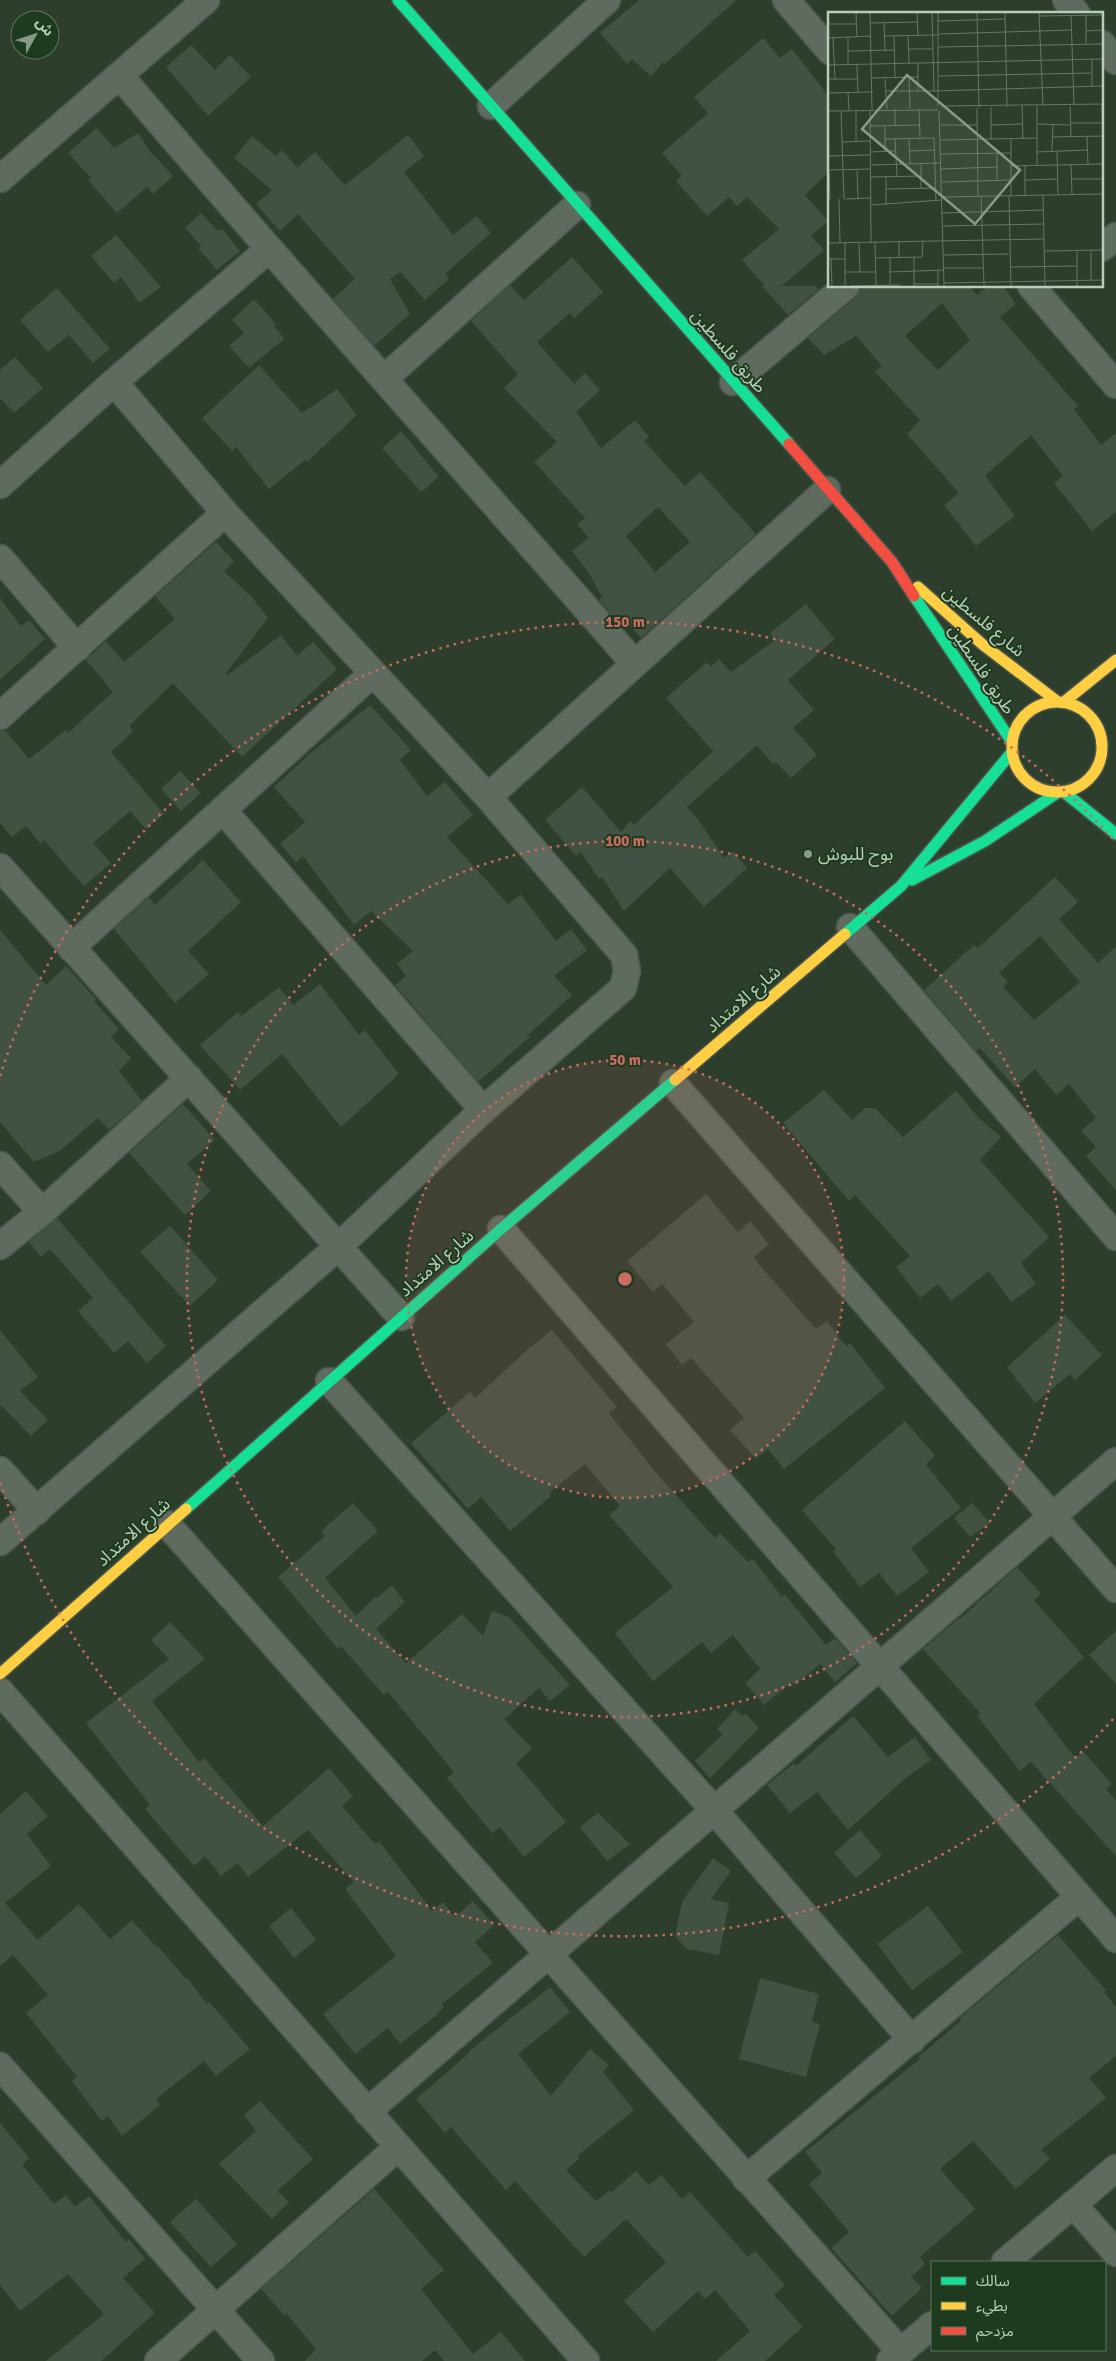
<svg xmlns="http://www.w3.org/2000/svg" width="1116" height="2361" viewBox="0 0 1116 2361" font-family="Signika,'Noto Sans Arabic',sans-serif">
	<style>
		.building { fill: #425242; fill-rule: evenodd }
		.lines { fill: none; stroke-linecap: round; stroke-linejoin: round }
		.street-casing { stroke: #4c584c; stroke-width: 29 }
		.fast-casing { stroke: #4c584c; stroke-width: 14 }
		.slow-casing { stroke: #4c584c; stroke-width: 14 }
		.jam-casing { stroke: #4c584c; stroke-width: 14 }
		.street { stroke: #5e6b5e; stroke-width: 26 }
		.fast { stroke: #16e098; stroke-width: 11 }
		.slow { stroke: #ffcf43; stroke-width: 11 }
		.jam { stroke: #f24e42; stroke-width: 11 }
		.ring { fill: none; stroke: #ca6a62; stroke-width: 2.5; stroke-dasharray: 2.5 5 }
		.poi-dot { fill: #879c87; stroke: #1f3b1f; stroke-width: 2 }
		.labels { text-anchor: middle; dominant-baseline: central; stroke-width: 4; stroke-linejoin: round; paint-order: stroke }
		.street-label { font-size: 18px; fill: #b8ceb8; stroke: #1f3b1f }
		.poi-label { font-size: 18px; fill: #b8ceb8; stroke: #1f3b1f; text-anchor: start }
		.inset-road { fill: none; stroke: #657865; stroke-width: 1 }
		.view { fill: #879c87; fill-opacity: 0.15; stroke: #879c87; stroke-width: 2.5 }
		.inset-edge { fill: none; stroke: #b8ceb8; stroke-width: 2.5 }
		.centre { fill: #ca6a62; stroke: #1f3b1f; stroke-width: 2.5 }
		.ring-label { font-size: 15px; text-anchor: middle; font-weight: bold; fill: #ca6a62; stroke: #1f3b1f; stroke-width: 4; stroke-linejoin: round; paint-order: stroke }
	</style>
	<rect width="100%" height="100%" fill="#2d3e2d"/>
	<path class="building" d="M639 0H736L665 64 663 62 651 76 632 59 627 64 600 33Z
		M763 38 780 58 792 49 830 98V171L805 195 828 221 811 236 824 250 782 286H815L818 290 788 315 762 286H765L742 260 779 229 747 197 737 206 729 197 707 216 676 181 682 176 662 153 708 113 694 97Z
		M191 45 215 70 230 55 251 77 208 116 166 67Z
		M96 128 114 148 138 133 149 150 173 176 153 194 147 187 117 213 88 180 91 178 68 153Z
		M408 135 424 156 404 172 453 235 477 216 491 233 445 274 449 279 425 300 400 272 390 279 410 314 374 346 333 299 355 279 298 214 280 231 256 204 272 190 234 158 252 136 276 156 282 150 297 168 315 152 345 185Z
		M201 213 218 231 222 229 240 251 217 270 198 248 201 246 185 228Z
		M116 235 161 287 139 303 121 277 114 283 91 256Z
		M572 257 603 292 574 318 570 313 537 342 574 384 585 373 600 390 576 412 601 448 635 420 649 437 644 441 685 486 700 472 756 534 641 638 630 626 625 630 599 600 602 597 589 573 572 551 589 538 577 524 585 518 534 462 557 442 504 388 518 374 471 321 510 285 524 300ZM658 507 690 542 655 572 626 536Z
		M863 286H969L977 295 988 286H1003L1016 304 1000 317 1078 406 1074 409 1101 445 1116 433V512L1092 531 1054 483 1063 476 1031 435 985 476 1015 516 976 546 944 505 959 493 907 434 920 420 875 372 882 366 856 336 824 355 808 338 856 297ZM942 303 970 340 938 370 905 336Z
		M57 288 110 349 93 363 69 335 48 352 20 320Z
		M254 299 276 324 274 326 284 339 249 368 229 346 244 333 232 320Z
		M15 357 43 388 14 413 0 398V370Z
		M259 365 302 413 337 389 357 415 307 462 305 460 269 489 236 447 232 451 202 418Z
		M401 431 439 477 421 492 382 448Z
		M216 542 234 561 224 571 252 597 268 618 226 673 228 675 281 635 297 656 313 642 337 669 242 757 173 683 129 726 133 731 111 752 164 814 146 829 130 811 93 843 111 863 84 886 44 840 40 843 26 826 12 837 0 823V731L5 730 29 759 66 730 68 733 113 692 86 660 106 641 124 662 175 619 155 596Z
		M0 598 21 626 29 620 45 639 0 680Z
		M806 604 835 639 788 680 814 710 793 728 817 755 791 778 776 762 773 764 757 745 687 807 698 819 724 858 733 851 747 868 704 907 670 868 624 911 602 877 599 879 581 852 576 856 545 820 582 787 621 832 630 821 634 825 713 751 666 698 707 662 711 667 719 659 731 672 775 640 770 633Z
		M370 705 411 750 400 760 427 796 445 782 473 815 447 837 508 904 521 895 556 941 571 929 587 950 554 976 572 995 528 1035 530 1037 478 1082 395 985 406 976 397 964 413 951 371 911 354 925 303 856 296 862 280 844 305 822 274 787 312 752Z
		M180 771 201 793 181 811 161 789Z
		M203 860 241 902 188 951 209 974 175 1003 114 929 149 897 155 905Z
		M1055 877 1078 902 1059 919 1098 963 1116 947V1190L1086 1156 1096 1147 1081 1131 1096 1118 1069 1084 1056 1095 1035 1069 1015 1087 980 1048 976 1051 924 990 974 945 978 948ZM1040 936 1080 982 1034 1020 1003 987 1008 982 999 973Z
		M0 930 46 985 66 966 96 999 94 1001 119 1029 111 1037 131 1058 119 1071 142 1101 109 1130 98 1118 61 1150 34 1162 0 1122Z
		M320 984 359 1035 365 1030 399 1074 341 1127 282 1054 240 1090 200 1045 238 1012 241 1016 279 987 293 1005Z
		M824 1090 852 1120 865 1108H875L903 1137 956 1091 978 1117 1001 1137 980 1160 1049 1237 1021 1263 1036 1284 1011 1302 989 1271 951 1301 938 1284 920 1298 896 1267 910 1256 855 1195 849 1201 783 1123Z
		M183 1104 215 1140 187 1164 211 1191 185 1215 129 1153Z
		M706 1194 738 1232 750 1221 769 1244 754 1257 757 1262 816 1329 827 1321 846 1346 850 1343 885 1388 784 1469 768 1449 756 1459 730 1430 744 1418 691 1358 682 1365 666 1344 694 1322 662 1284 653 1292 627 1261Z
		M57 1218 166 1346 147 1363 128 1341 114 1353 78 1311 93 1298 50 1249 41 1257 29 1242Z
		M170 1226 218 1280 190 1306 140 1252Z
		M1065 1315 1102 1355 1075 1380 1070 1374 1035 1403 1007 1367Z
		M0 1330 38 1377 20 1391 48 1420 31 1436 2 1406 0 1407Z
		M552 1330 617 1407 609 1413 657 1474 715 1538 720 1533 748 1562 753 1559 782 1597 785 1595 826 1645 835 1638 857 1663 835 1682 820 1664 795 1685 792 1682 764 1705 745 1683 760 1669 733 1635 711 1653 702 1642 653 1681 615 1633 673 1587 609 1515 620 1506 585 1464 549 1493 551 1496 510 1531 481 1497 468 1509 411 1443 470 1392 475 1398 528 1349Z
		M905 1421 935 1455 926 1465 961 1508 911 1548 929 1572 897 1596 879 1573 860 1587 833 1551 836 1549 802 1510Z
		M353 1503 378 1531 325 1578 356 1616 375 1597 377 1598 392 1585 405 1602 376 1629 406 1663 462 1614 483 1636 492 1611 509 1617 570 1685 550 1701 539 1688 504 1719 532 1748 516 1764 566 1822 524 1857 500 1827 492 1833 447 1778 454 1772 388 1692 384 1695 341 1646 338 1649 278 1577 325 1536 321 1531Z
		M972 1503 990 1523 970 1537 954 1518Z
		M1017 1567 1041 1594 1034 1600 1084 1657 1034 1704 1075 1758 1083 1751 1112 1784 1106 1789 1116 1800V1856L1031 1762 1020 1771 977 1716 981 1714 923 1649 959 1618 960 1619Z
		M170 1622 205 1659 152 1701 199 1762 204 1758 263 1826 329 1768 353 1796 342 1806 375 1844 379 1841 432 1911 443 1902 455 1917 473 1901 494 1925 475 1942 493 1963 442 2004 444 2007 434 2017 400 2044 388 2028 355 2054 323 2014 396 1956 345 1889 354 1882 308 1830 248 1877 238 1863 221 1876 205 1856 194 1866 145 1809 150 1805 86 1723 169 1659 151 1640Z
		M1116 1631V1684L1089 1655Z
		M735 1709 742 1716 745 1713 759 1728 710 1778 695 1761 723 1734 717 1729Z
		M853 1716 888 1757 915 1737 931 1760 907 1777 848 1830 817 1792 790 1813 767 1785 794 1763 796 1766Z
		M26 1791 48 1816 27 1834 51 1866 5 1903 38 1940 79 1904 110 1939 132 1920 156 1947 158 1946 186 1979 187 1978 207 2004 209 2002 250 2049 216 2076 204 2061 156 2099 160 2105 122 2136 108 2116 102 2121 72 2081 77 2077 26 2013 48 1995 13 1955 0 1966V1814Z
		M598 1813 630 1844 607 1861 580 1827Z
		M860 1830 882 1856 856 1878 834 1853Z
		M713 1858 731 1871 711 1899 729 1903 719 1955 687 1949 675 1936 682 1902Z
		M928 1906 963 1952 912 1990 877 1944Z
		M291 1908 316 1940 294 1958 269 1926Z
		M1058 1935 1106 1990 1104 1992 1116 2007V2056L1089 2078 1106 2098 1041 2150 1050 2159 1016 2189 973 2141 940 2169 975 2209 920 2257 925 2264 911 2277 922 2288 892 2316 831 2248 849 2232 809 2184 822 2173 805 2152 920 2059 918 2057 962 2020 960 2018Z
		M760 1978 819 1994 812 2022 820 2024 806 2077 739 2059Z
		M550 1987 570 2012 518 2054 551 2096 590 2049 609 2065 603 2072 634 2110 577 2156 579 2159 566 2170 596 2201 610 2190 611 2193 636 2171 649 2185 661 2175 682 2199 690 2192 748 2257 755 2251 785 2285 774 2295 803 2327 765 2361H716L750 2331 715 2290 705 2299 698 2291 653 2332 624 2301 666 2262 626 2219 584 2257 515 2181 506 2190 451 2127 445 2133 416 2099 469 2053 468 2052Z
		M260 2101 313 2159 277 2191 289 2202 272 2219 219 2164 256 2131 244 2115Z
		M0 2123 29 2158 22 2165 54 2204 66 2195 75 2207 89 2196 126 2242 129 2239 145 2259 123 2278 155 2313 101 2361H46L104 2314 68 2274 20 2311 0 2285Z
		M374 2189 444 2270 421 2289 473 2354 501 2332 525 2361H444L435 2350 422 2361H305L316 2349 286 2313 284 2315 261 2289Z
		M196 2199 237 2244 211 2267 170 2222Z"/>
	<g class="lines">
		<defs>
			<path id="street" d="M786 0 830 51
				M1066 0 1077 14
				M1102 44 1116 61
				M120 76C289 275 464 468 635 664
				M491 106 607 0
				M0 179 206 0
				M1102 248 1116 236
				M1031 286 1116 385
				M385 378 577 205
				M733 382 846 286
				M0 485 114 382 268 250
				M0 558 77 648
				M0 716 225 513
				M488 797 827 490
				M223 810 483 1110
				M0 867 401 1317
				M850 927 1116 1237
				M71 948 373 673
				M673 1083 1116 1589
				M0 1165 42 1212
				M501 1229 1116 1939
				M0 1246 42 1212 189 1078
				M329 1381 714 1810 912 2040
				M0 1470 37 1511
				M167 1524 901 2352
				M0 1542 338 1247 483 1110 623 988 627 971 624 955 488 797 225 513 114 382
				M0 1691 586 2361
				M0 2066 261 2361
				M367 2112 1116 1461
				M746 2179 1079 1897
				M1073 2204 1116 2253
				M1005 2262 1116 2168
				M158 2361 398 2147
				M890 2361 932 2325"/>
			<path id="fast" d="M398 0 789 444
				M914 596 1012 742
				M1064 792 1116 834
				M912 880 985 841 1057 793
				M845 934 901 886 1012 752
				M186 1509 501 1229 675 1080"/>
			<path id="slow" d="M918 587 982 644 1058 702
				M1012 747a45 45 0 1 1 90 0a45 45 0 1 1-90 0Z
				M1064 702 1116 660
				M675 1080 845 934
				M0 1674 186 1509"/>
			<path id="jam" d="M789 444 892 562 914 596"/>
		</defs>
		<use href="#street" class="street-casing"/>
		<use href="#fast" class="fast-casing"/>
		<use href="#slow" class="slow-casing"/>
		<use href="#jam" class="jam-casing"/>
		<use href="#street" class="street"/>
		<use href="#fast" class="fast"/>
		<use href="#slow" class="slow"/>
		<use href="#jam" class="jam"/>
	</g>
	<circle cx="625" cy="1279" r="219" fill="#ca6a62" fill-opacity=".12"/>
	<g class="ring">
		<circle cx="625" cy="1279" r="219"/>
		<circle cx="625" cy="1279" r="438"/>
		<path d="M1113 1719A657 657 0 0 1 0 1482M0 1076A657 657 0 0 1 1113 839"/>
	</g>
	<circle class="poi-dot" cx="808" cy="854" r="5"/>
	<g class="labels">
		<g class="street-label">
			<text transform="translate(729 351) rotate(49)">طريق فلسطين</text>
			<text transform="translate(984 621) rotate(40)">شارع فلسطين</text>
			<text transform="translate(982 669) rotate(56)">طريق فلسطين</text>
			<text transform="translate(743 999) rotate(-41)">شارع الامتداد</text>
			<text transform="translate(436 1263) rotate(-41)">شارع الامتداد</text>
			<text transform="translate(133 1532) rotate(-42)">شارع الامتداد</text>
		</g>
		<g class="poi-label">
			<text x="818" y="854">بوح للبوش</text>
		</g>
	</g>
	<g transform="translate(828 12)">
		<rect width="275" height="275" fill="#2d3e2d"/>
		<path class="inset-road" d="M28 1 29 25M42 1 44 98M89 1 90 23M104 1 106 79 275 74M110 1V94M149 1 151 96M177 1 179 95M211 1 215 94M243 3 246 93M258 3V33M211 4 275 3M110 9 177 7M42 11 90 10M56 11 57 38M0 12H28M258 19 275 18M111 22 244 18M57 24 110 23M80 24 81 51M20 25V53M66 25 67 65M0 26 43 24M5 26 7 67M111 35 275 32M81 37H104M20 39 67 38M264 47V75M90 51V79M0 53 275 47M29 53 30 80M111 64 264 61M44 66 90 65M81 66 82 97M0 67H30M57 67 59 97M58 79H106M20 80 21 98M0 81 45 80M274 92 275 142M114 94 275 92M194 94 195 126M242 94 243 125M163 95V127M149 96 150 184M67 97V113M91 97 92 125M28 98V130M42 98 43 230M0 99 110 98M13 99 16 187M111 99 116 274M243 111H274M209 112 243 113M113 113H149M163 113 194 112M42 114 91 113M57 114V139M0 123 1 144M224 125 275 124M259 125 260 153M81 126 82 152M57 127 106 126 108 189M67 127 69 164M183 127V184M113 128 209 126M14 130 42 129M82 139 107 138M224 139 225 112M229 139 230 183M42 140 68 139M209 140 260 138M113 142 183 141M169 142V169M0 144 43 143M93 151V177M43 153 113 151M243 153 244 182M183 154 275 152M197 154V184M209 154V94M29 157 30 187M113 157 169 155M0 158 43 157M1 158 2 187M43 165 94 164M58 165V193M244 167H275M197 168 230 167M114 170 183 168M58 177 108 176M215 183 217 274M153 184 156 274M181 184 183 274M114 185 275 182M11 187 12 230M17 187 43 186M43 193 114 188M114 201 216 198M115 214 216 212M71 229V245M17 230V274M31 230 32 260M47 230 48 274M0 231 216 227M263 238V268M217 239 275 238M249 239V274M115 243 181 242M86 245V274M47 246 94 245 95 229M62 246V273M0 247H17M3 247 4 274M182 255 249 254M116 256H155M110 258V274M17 260H47M62 260 116 258M116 271 275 268M86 272H110M23 274 72 273"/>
		<path class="view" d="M79 63 192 158 147 212 34 117Z"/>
		<rect width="275" height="275" class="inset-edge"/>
	</g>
	<circle cx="625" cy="1279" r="8" class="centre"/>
	<g class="ring-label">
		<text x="625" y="627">150 m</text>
		<text x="625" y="846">100 m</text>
		<text x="625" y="1065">50 m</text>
	</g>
	<rect x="931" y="2261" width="175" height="90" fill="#1f3b1f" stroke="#5c765c"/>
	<rect x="941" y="2277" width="25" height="8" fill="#16e098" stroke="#5c765c"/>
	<text x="976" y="2286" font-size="15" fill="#b8ceb8">سالك</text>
	<rect x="941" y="2302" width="25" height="8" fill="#ffcf43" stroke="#5c765c"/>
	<text x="976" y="2311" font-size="15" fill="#b8ceb8">بطيء</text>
	<rect x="941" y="2327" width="25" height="8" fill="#f24e42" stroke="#5c765c"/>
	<text x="976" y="2336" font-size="15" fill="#b8ceb8">مزدحم</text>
	<g transform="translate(35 35) rotate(50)"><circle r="24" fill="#1f3b1f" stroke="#5c765c"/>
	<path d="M0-4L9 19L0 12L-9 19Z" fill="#879c87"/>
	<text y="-8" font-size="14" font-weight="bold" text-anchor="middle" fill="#b8ceb8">ش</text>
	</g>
</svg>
